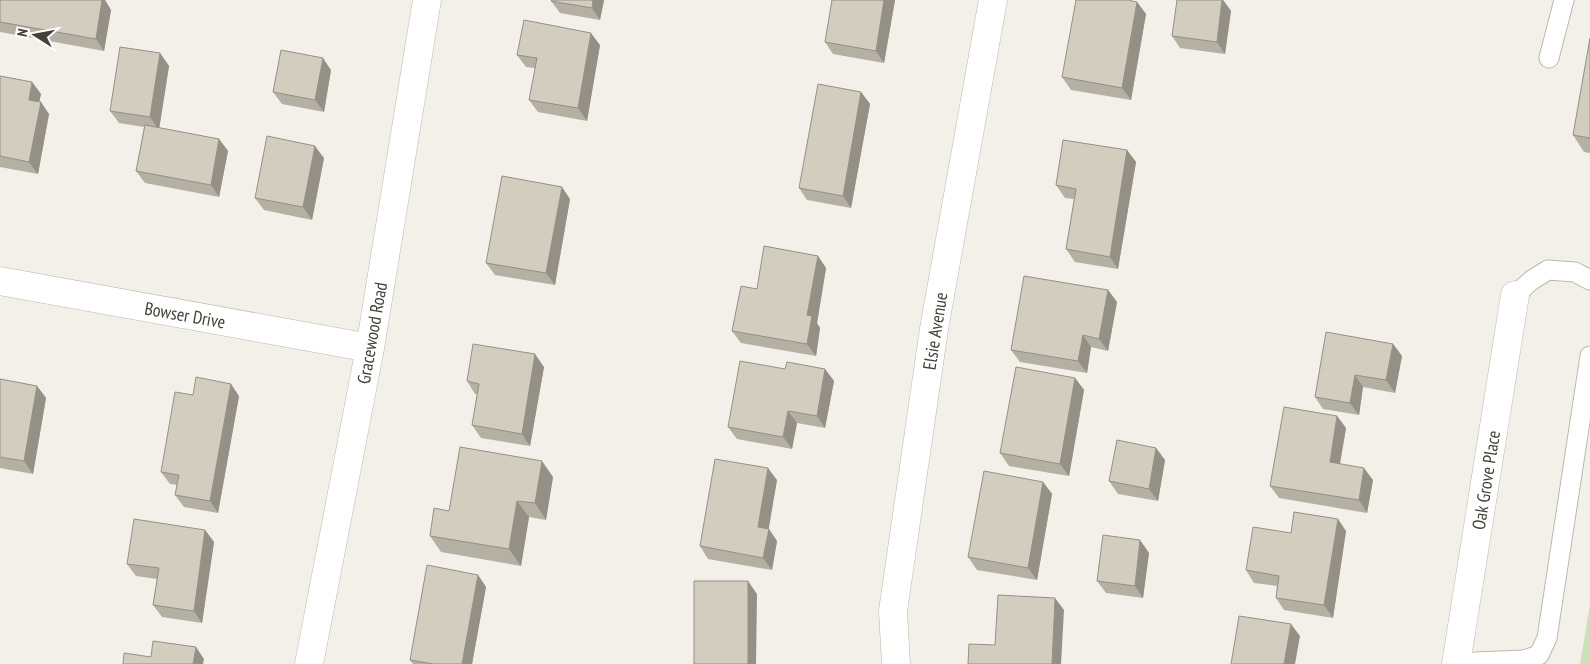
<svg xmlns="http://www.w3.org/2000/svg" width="1590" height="664" viewBox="0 0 1590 664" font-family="'PT Sans Narrow',sans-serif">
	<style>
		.park { fill: #cbe2b6 }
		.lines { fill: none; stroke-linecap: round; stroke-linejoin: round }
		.service-casing { stroke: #bdb8ac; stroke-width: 21 }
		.minor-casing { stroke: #bdb8ac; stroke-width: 29 }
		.service { stroke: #fff; stroke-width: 19 }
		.minor { stroke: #fff; stroke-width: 28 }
		.wall { fill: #b5b0a4 }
		.shaded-wall { fill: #949086 }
		.building { fill: #d3cdbf; stroke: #949086 }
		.labels { text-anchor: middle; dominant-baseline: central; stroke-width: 4; stroke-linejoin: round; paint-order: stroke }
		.street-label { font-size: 18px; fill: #454138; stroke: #fff }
	</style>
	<rect width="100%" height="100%" fill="#f2f0e9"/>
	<path class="park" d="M1590 604V664H1580Z"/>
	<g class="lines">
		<defs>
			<path id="service" d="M1549 58 1564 0
				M1515 295 1532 280 1548 270 1575 272 1590 280
				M1468 664 1475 662 1524 660 1539 655 1547 638 1590 356"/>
			<path id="minor" d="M0 281 370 348
				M309 664 370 348 427 0
				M896 664 893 611 934 329 993 0
				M1456 664 1515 295"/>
		</defs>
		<use href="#service" class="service-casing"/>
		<use href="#minor" class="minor-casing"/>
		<use href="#service" class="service"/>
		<use href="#minor" class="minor"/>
	</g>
	<path class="wall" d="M0 0H105L111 10 104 51 0 32Z
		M604 0 600 20 560 13 551 1Z
		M832 0H895L884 63 833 54 825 42Z
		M1177 0H1223L1231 11 1225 54 1180 48 1172 36Z
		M1137 2 1146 14 1131 100 1071 90 1062 77Z
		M1590 38V153L1584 152 1573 135Z
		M600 45 587 121 538 112 529 100 535 68 526 67 517 55Z
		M160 53 169 66 159 128 219 139 228 151 219 197 145 183 136 171 144 127 119 123 110 111Z
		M331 70 324 112 282 104 273 92Z
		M0 76 32 82 41 94 39 102 49 114 38 174 0 167Z
		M861 92 870 104 851 208 807 200 799 188Z
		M1127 150 1136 162 1118 269 1075 262 1066 249 1074 199 1065 198 1056 185Z
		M324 158 312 220 264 210 255 198Z
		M570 199 555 285 495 275 486 263Z
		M818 256 826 268 817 323 820 328 816 356 741 343 732 331 757 289Z
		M1108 290 1117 302 1108 351 1091 347 1087 373 1020 362 1011 350Z
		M1393 344 1402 356 1395 393 1363 387 1359 415 1323 409 1315 397Z
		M544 367 530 446 481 438 472 425 477 394H475L467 381Z
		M785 369H825L834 381 825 428 797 423 792 449 737 439 728 427Z
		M1075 378 1084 390 1069 476 1009 466 1000 453Z
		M0 379 37 386 46 398 33 474 0 468Z
		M193 395 239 396 218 513 184 507 175 495 177 485 170 484 161 472Z
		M1337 416 1346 428 1340 464 1373 480 1367 513 1279 498 1270 486Z
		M1156 448 1165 460 1158 501 1118 494 1109 481Z
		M553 477 546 520 529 517 521 566 441 552 430 536 449 511Z
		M777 480 768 529 777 541 772 570 708 559 700 546Z
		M1043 482 1052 494 1037 580 977 570 968 557Z
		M205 530 214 542 202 623 162 617 153 605 157 579 136 576 127 564Z
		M1346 531 1333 618 1284 610 1276 598 1277 586 1254 583 1246 570 1291 533Z
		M1140 540 1149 553 1143 598 1106 593 1097 581Z
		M478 575 486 587 472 664H413L410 660Z"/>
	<path class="shaded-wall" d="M102 0H105L111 10 104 51 96 39Z
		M593 0H604L600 20 592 8Z
		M884 0H895L884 63 876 51Z
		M1222 0H1223L1231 11 1225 54 1217 42Z
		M1137 2 1146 14 1131 100 1122 88Z
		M591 33 600 45 587 121 578 108Z
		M160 53 169 66 159 130 150 117Z
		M323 58 331 70 324 112 315 100Z
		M32 82 41 94 37 112 29 100Z
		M861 92 870 104 851 208 843 196Z
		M41 102 49 114 38 174 29 162Z
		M219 139 228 151 219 197 211 185Z
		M315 146 324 158 312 220 303 207Z
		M1127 150 1136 162 1118 269 1110 257Z
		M562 187 570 199 555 285 546 273Z
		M818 256 826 268 817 323 820 328 816 356 807 344V315Z
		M1108 290 1117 302 1108 351 1099 339Z
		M1083 335 1091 347 1087 373 1078 361Z
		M1393 344 1402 356 1395 393 1386 380Z
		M535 354 544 367 530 446 522 434Z
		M825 369 834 381 825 428 817 416Z
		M1355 375 1363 387 1359 415 1350 403Z
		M1075 378 1084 390 1069 476 1060 464Z
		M231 384 239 396 218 513 210 501Z
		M37 386 46 398 33 474 24 461Z
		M788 411 797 423 792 449 783 437Z
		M1337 416 1346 428 1338 474 1330 462Z
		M1156 448 1165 460 1158 501 1149 489Z
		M542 461 553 477 546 520 535 503Z
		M768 468 777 480 767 539 758 527Z
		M1364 468 1373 480 1367 513 1359 500Z
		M1043 482 1052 494 1037 580 1028 568Z
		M517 501 529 517 521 566 509 549Z
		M1338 519 1346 531 1333 618 1324 605Z
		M769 529 777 541 772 570 763 558Z
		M205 530 214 542 202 623 194 611Z
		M1140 540 1149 553 1143 598 1135 586Z
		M478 575 486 587 472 664H462Z
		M748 581 757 594 756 664H748Z
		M1055 598 1064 610 1061 664H1052Z
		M1291 624 1300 636 1295 664H1284Z
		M196 647 204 659 203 664H193Z"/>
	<path class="building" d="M0 0H102L96 39 0 22Z
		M552 0H593L592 8 551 1Z
		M832 0H884L876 51 825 42Z
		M1076 0H1128L1137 2 1122 88 1062 77Z
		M1177 0H1222L1217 42 1172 36Z
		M524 20 591 33 578 108 529 100 537 58 517 55Z
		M1590 38V138L1573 135Z
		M120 47 160 53 150 117 110 111Z
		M281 50 323 58 315 100 273 92Z
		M0 76 32 82 29 100 41 102 29 162 0 156Z
		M818 84 861 92 843 196 799 188Z
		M145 125 219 139 211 185 136 171Z
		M267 136 315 146 303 207 255 198Z
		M1063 140 1127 150 1110 257 1066 249 1076 189 1056 185Z
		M502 176 562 187 546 273 486 263Z
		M764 246 818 256 807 315 812 316 807 344 732 331 741 286 757 289Z
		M1024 276 1108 290 1099 339 1083 335 1078 361 1011 350Z
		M1326 332 1393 344 1386 380 1355 375 1350 403 1315 397Z
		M473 344 535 354 522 434 472 425 479 384 467 381Z
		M740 361 785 369 787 362 825 369 817 416 788 411 783 437 728 427Z
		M1016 367 1075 378 1060 464 1000 453Z
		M196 377 231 384 210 501 175 495 179 475 161 472 175 392 193 395Z
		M0 379 37 386 24 461 0 457Z
		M1284 407 1337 416 1330 462 1364 468 1359 500 1270 486Z
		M1117 440 1156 448 1149 489 1109 481Z
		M460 447 542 461 535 503 517 501 509 549 430 536 434 508 449 511Z
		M715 459 768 468 758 527 769 529 763 558 700 546Z
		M984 471 1043 482 1028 568 968 557Z
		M1294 512 1338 519 1324 605 1276 598 1279 576 1246 570 1253 527 1291 533Z
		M134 519 205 530 194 611 153 605 159 568 127 564Z
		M1103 535 1140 540 1135 586 1097 581Z
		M427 565 478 575 462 664H434L410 660Z
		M694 581H748V664H694Z
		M998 595 1055 598 1052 664H968L969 644 995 645Z
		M1239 616 1291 624 1284 664H1231Z
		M153 641 196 647 193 664H123L124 653 151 657Z"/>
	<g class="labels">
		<g class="street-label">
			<text transform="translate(185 315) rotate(10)">Bowser Drive</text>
			<text transform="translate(935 331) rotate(-81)">Elsie Avenue</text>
			<text transform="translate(372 333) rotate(-80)">Gracewood Road</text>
			<text transform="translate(1486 480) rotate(-81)">Oak Grove Place</text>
		</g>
	</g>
	<g transform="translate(35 35) rotate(281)" stroke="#ffffff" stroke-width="4" paint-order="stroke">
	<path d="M0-4L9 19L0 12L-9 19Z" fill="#454138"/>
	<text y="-8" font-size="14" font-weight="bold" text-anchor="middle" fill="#454138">N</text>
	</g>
</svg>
